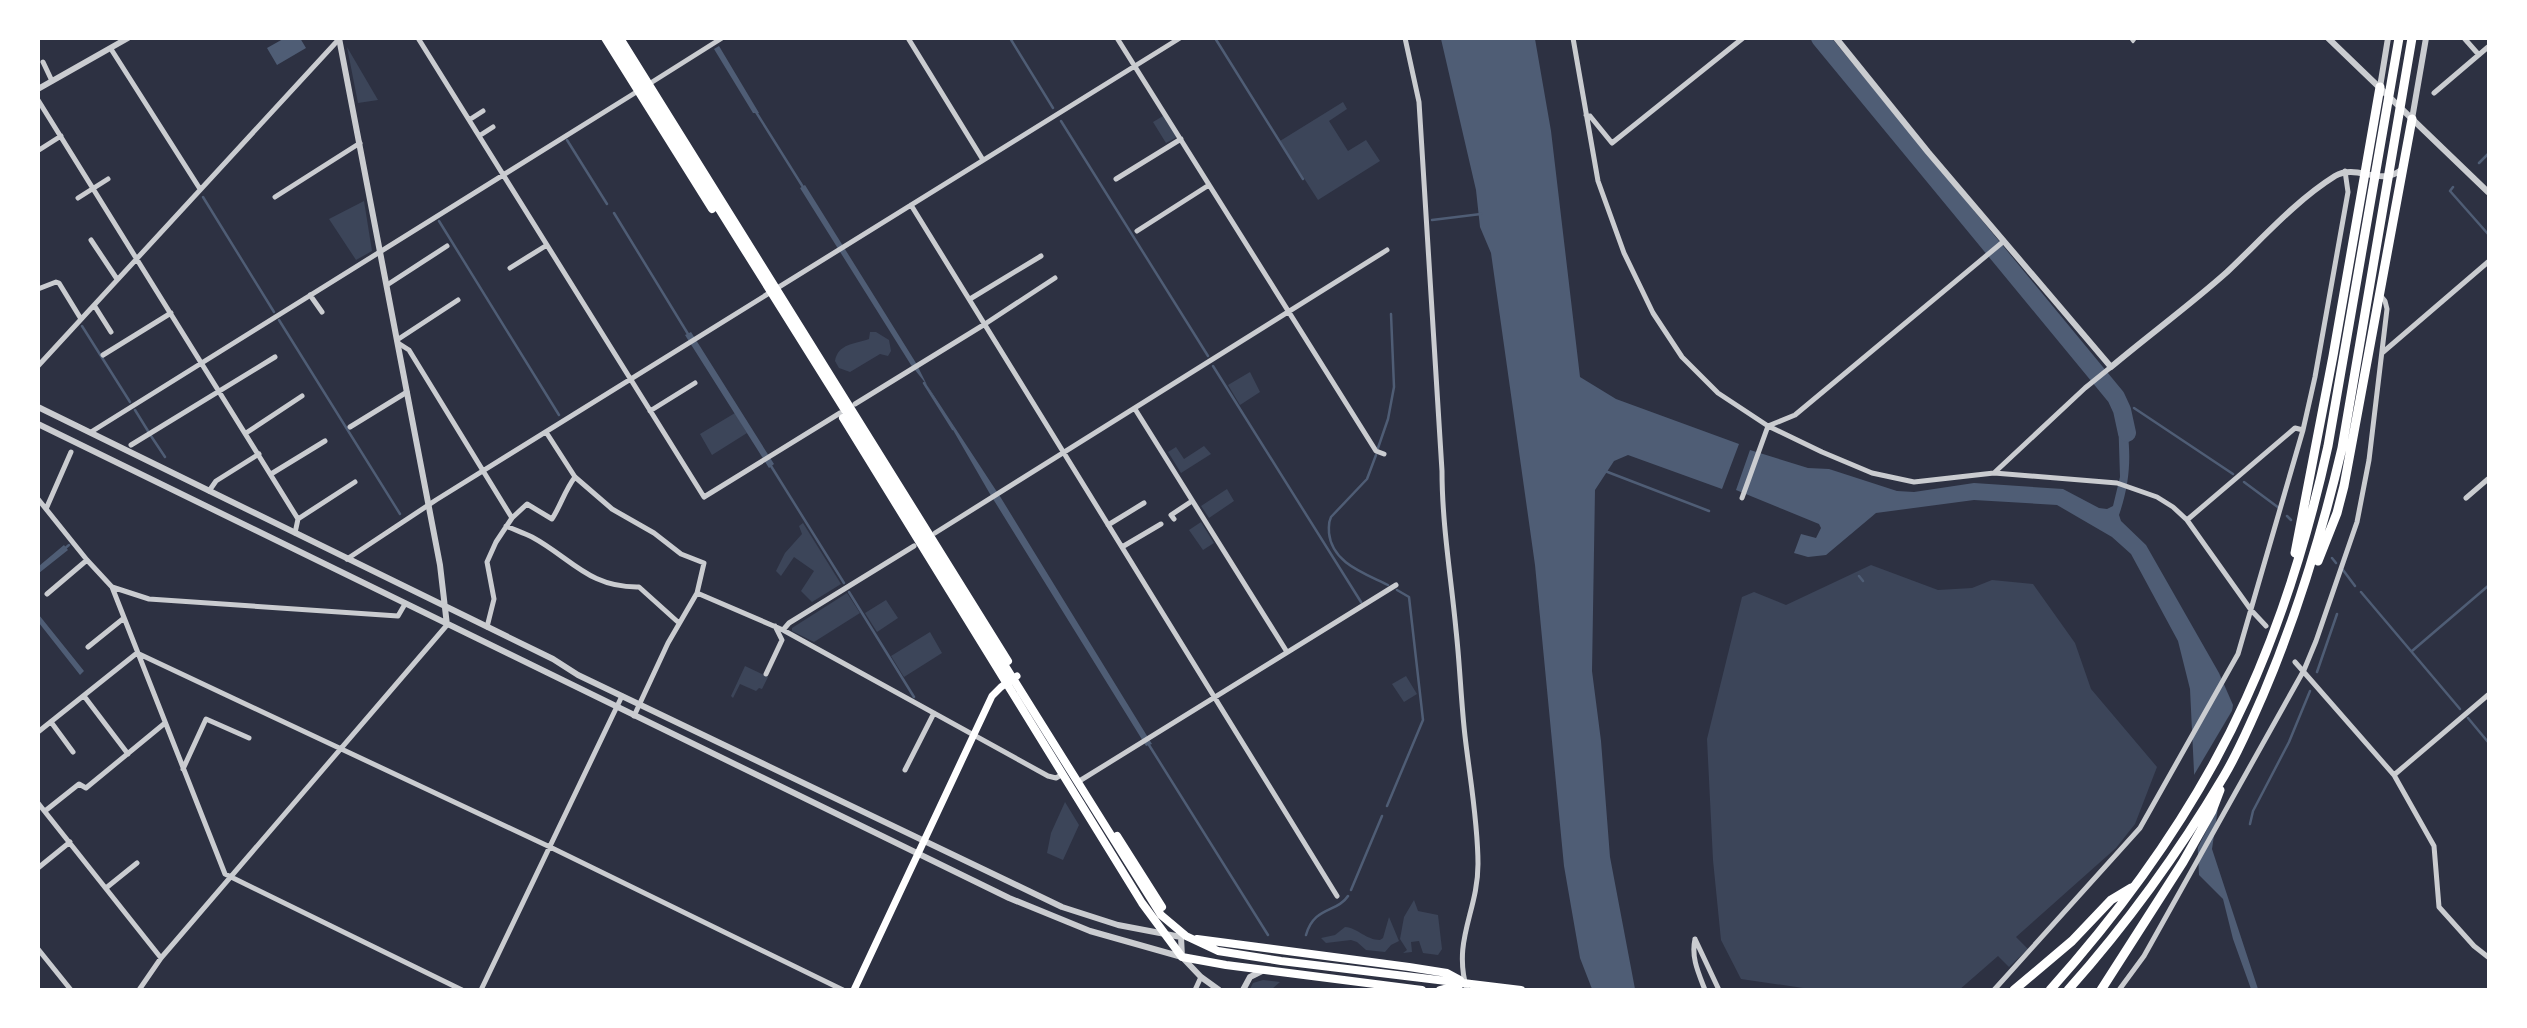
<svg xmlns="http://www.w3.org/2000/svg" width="2527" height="1028" viewBox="0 0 2527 1028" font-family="'PT Sans Narrow',sans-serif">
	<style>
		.green { fill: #3c4559 }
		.water { fill: #4f5d75 }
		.pier { fill: #2d3142 }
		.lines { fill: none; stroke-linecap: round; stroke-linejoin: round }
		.stream { stroke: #4f5d75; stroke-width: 2.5 }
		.river { stroke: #4f5d75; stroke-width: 18 }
		.service { stroke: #caccd0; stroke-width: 2.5 }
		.minor { stroke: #caccd0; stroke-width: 5 }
		.tertiary { stroke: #caccd0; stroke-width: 6 }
		.secondary { stroke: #fff; stroke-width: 7 }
		.primary { stroke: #fff; stroke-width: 8 }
		.trunk { stroke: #fff; stroke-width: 9 }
	</style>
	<rect width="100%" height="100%" fill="#2d3142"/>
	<path class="green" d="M347 47 378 100 358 103Z
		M1343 102 1347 109 1329 121 1348 151 1366 140 1380 161 1318 200 1280 141Z
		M1163 116 1177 137 1166 143 1153 122Z
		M364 201 372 251 356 260 329 219Z
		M870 332H876L889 340 891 351 888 356 880 354 850 372 839 368 835 361C838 344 854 344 869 339Z
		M1250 372 1260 392 1240 405 1228 385Z
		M735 413 747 433 712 455 700 434Z
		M1204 446 1211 454 1181 473 1168 452 1176 447 1184 459Z
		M1227 489 1234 501 1209 518 1201 506Z
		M1201 522 1214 543 1203 550 1189 530Z
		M803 523 841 584 812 602 801 591 814 571 794 557 781 576 776 571 785 553 802 534 799 526Z
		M1871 565 1938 590 1972 588 1992 580 2033 584 2075 643 2091 689 2157 767 2135 824 2116 848 2016 937 2028 949 2009 967 1998 956 1959 990 1810 989 1741 979 1721 940 1713 860 1707 739 1742 597 1754 592 1786 605Z
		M847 593 860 613 814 642 792 631V628Z
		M886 600 898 618 877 632 865 613Z
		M930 632 942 653 904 677 891 656Z
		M745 666 768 677 762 689 759 688 756 691 740 684 733 698 731 696Z
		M1406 676 1417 694 1404 702 1392 684Z
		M1065 802 1079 825 1063 860 1047 853 1051 833Z
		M1414 900 1418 911 1438 915 1442 949 1438 955 1423 953 1419 941 1411 942 1412 952 1403 953 1407 950 1400 939 1404 917Z
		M1389 917 1399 941 1391 945 1385 952 1366 950 1357 942 1351 940 1326 943 1321 938 1335 935 1345 927C1358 928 1366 940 1380 940L1383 938Z
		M1263 980 1280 982 1272 989H1250L1253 983Z"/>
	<path class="water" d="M300 38 306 48 277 65 267 48 283 39Z
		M1441 39H1535L1551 131 1580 377 1616 399 1739 444 1722 489 1628 455 1614 461 1595 490 1592 671 1601 741 1610 857 1635 989H1592L1580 958 1564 866 1535 565 1491 253 1480 227 1476 190Z
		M719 46 759 113H753L714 49Z
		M805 185 916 363 927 385 1001 498 1152 744 1146 746 990 494 927 385 911 365 800 188Z
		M691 332 774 464 769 468 685 335Z
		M2125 411C2131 450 2132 477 2119 515L2121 521 2146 545 2219 673 2233 705 2212 849 2258 989H2251L2233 939 2223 899 2199 875 2190 689 2178 641 2131 554 2112 537 2057 505 1974 500 1876 513 1826 555 1808 557 1794 553 1801 534 1816 538 1821 528 1819 524 1736 490 1750 450 1808 468 1829 469 1897 491 1914 492 1974 483 2063 489 2099 508 2107 509 2113 506 2120 477 2118 413Z
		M64 545 68 550 39 573V566Z
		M39 615 84 671 80 675 39 623Z"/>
	<path class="pier" d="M2236 704 2223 798 2195 853 2191 780Z"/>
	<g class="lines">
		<path class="stream" d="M1010 38 1053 108
			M1215 38 1303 179
			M756 112 803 187
			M1061 121 1208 356
			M567 140 607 204
			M2479 163 2488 154
			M2453 187 2450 191 2488 234
			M203 197 274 312
			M614 213 688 334
			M1432 220 1481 214
			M439 221 559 415
			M279 320 400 514
			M82 326 130 402
			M1213 366 1361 602
			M924 383 953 429
			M2134 408 2233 474
			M135 410 148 431
			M151 436 165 457
			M1378 448 1388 419 1394 387 1391 314
			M1376 455 1367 479 1331 517C1328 523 1329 526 1329 533 1332 563 1364 573 1388 585
			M771 466 844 583
			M1605 471 1709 511
			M2244 482 2279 508
			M2287 516 2291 520
			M63 550 69 545
			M2332 558 2336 563
			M2343 570 2355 586
			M1859 576 1863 581
			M849 592 914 697
			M2361 592 2460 709
			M2412 651 2488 586
			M2317 672 2337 614
			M2468 718 2488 742
			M1149 745 1268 935
			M1387 806 1423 720 1409 597 1397 590
			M2250 824 2253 811 2289 742 2310 691
			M1351 890 1382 816
			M1306 935C1314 906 1337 913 1348 896"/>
		<path class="river" d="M1820 38 2116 397 2122 410 2127 433"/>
		<path class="service" d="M2130 38 2133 42 2136 38"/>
		<path class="minor" d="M418 38 704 497 840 413
			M908 38 983 160
			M1117 38 1376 451 1384 454
			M1405 38 1419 102 1442 471C1442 524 1451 577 1456 630 1460 666 1461 701 1465 736 1470 779 1478 822 1478 864 1478 912 1452 940 1467 990
			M1573 38 1598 181 1624 253 1653 313 1682 357 1718 393 1768 426 1822 452 1872 473 1914 482 1994 473 2117 483 2157 497 2173 507 2187 520 2251 610 2266 626
			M2464 38 2479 55
			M111 49 200 189
			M43 62 52 81
			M649 84 722 38
			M2434 93 2488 47
			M38 100 298 519 295 533
			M1586 115 1590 116 1612 143 1743 38
			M469 120 483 111
			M479 136 493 127
			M39 150 61 136
			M1116 179 1181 139
			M275 197 360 143
			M78 198 108 179
			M911 205 1337 896
			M1137 231 1209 185
			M91 240 117 279
			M510 268 547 245
			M387 285 447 246
			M38 289 56 282 59 283 81 319
			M310 295 322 312
			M970 299 1041 256
			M94 305 111 332
			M397 340 458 300
			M398 343 409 350 512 518 496 542 487 562 494 599 487 627
			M2382 353 2488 262
			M103 355 171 313
			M38 366 340 38
			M855 404 985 324 1055 278
			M1135 409 1287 652
			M650 411 695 383
			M350 427 407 392
			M91 432 638 91
			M546 432 575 477 612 509 654 533 681 554 704 563 697 593
			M246 433 302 396
			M131 445 275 357
			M1994 473 2085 388 2111 367
			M271 474 325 441
			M209 491 216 481 259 454
			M1742 498 1768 426 1795 415 2004 241
			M2466 498 2488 479
			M38 499 87 560 112 587 149 599 398 616 405 604
			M46 509 71 452
			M512 518 527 504 552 519C561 505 565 490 575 477
			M298 519 355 482
			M1174 519 1171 515 1192 501
			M2187 520 2295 428 2303 430
			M1108 525 1144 503
			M506 526C515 530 524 533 532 537 571 558 589 588 639 587L679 623
			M935 533 1387 250
			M1122 547 1161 524
			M347 559 436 500 1180 38
			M112 587 225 874 462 990
			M47 594 87 560
			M783 630 789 623 914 546
			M88 647 124 618
			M2295 662 2394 775 2434 846 2439 907 2474 946 2488 957
			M766 674 782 640 775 626
			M84 696 128 754
			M634 716 668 643 697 593 783 630 1048 776 1056 778 1063 774
			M51 722 73 752
			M38 732 137 653 550 847 843 990
			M183 769 206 719 249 738
			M905 770 934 713
			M2394 775 2488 695
			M1081 780 1396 585
			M38 803 161 958
			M45 811 79 784 86 788 165 723
			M38 868 70 842
			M106 888 137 863
			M1695 939 1719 990
			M1695 939C1691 957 1698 972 1705 990
			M38 949 71 990
			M139 990 161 958 447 625
			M481 990 622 696
			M1195 990 1201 977
			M1994 990 2140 828 2238 654 2303 430 2315 377 2348 192 2345 171
			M2119 990 2144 956 2304 670 2316 641 2357 522 2369 460 2387 309 2385 301 2380 295"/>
		<path class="tertiary" d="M339 38 440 565 447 625
			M1836 38 1928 152 2111 367C2149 335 2190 305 2227 272 2261 240 2295 201 2335 176 2357 163 2380 187 2401 170
			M2328 38 2488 192
			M2380 87 2388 38
			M38 89 128 38
			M2412 119 2426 38
			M38 407 553 659 578 675 1062 907 1118 925 1181 937 1182 957 1201 977 1219 990
			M38 424 1009 898 1090 931 1182 957
			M1243 990 1250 977 1264 970"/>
		<path class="secondary" d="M854 990 992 696 1001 687 1017 676"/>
		<path class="primary" d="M605 38 712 209
			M612 38 1161 915 1186 936 1218 951 1281 961 1521 990
			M620 38 1008 661
			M843 418 1142 903 1182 957 1226 965 1422 990
			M1117 836 1162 907
			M1197 939 1409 967 1447 973 1460 980
			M1440 990 1459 985"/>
		<path class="trunk" d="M2295 553 2333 356 2380 87
			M2318 561 2337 513 2344 486 2412 119
			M2014 990 2072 941 2111 900 2131 888
			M2050 990C2128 903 2198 805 2246 699 2283 618 2309 532 2328 446L2399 38
			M2068 990C2127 924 2179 852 2224 776 2239 751 2251 722 2263 695 2297 615 2322 533 2342 448L2412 38
			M2101 990 2183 862 2212 811 2220 790"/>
	</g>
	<rect width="2527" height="1028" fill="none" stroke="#ffffff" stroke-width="80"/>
</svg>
